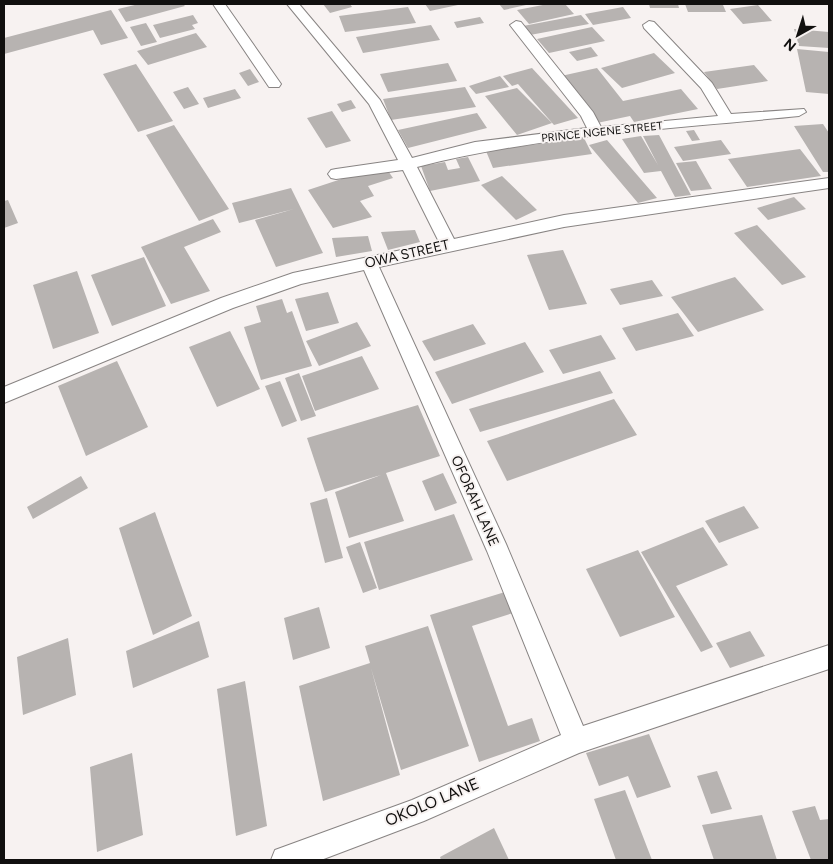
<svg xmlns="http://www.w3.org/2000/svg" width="833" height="864" viewBox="0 0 833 864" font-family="Figtree,sans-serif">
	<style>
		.building { fill: #b7b3b1 }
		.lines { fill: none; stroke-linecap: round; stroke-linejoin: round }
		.minor-casing { stroke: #888483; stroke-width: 2 }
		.minor { fill: #fff; fill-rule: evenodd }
		.labels { text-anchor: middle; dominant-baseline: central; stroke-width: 4; stroke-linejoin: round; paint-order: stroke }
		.far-street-label { font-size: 11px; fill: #11100f; stroke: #f7f2f1 }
		.street-label { font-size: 14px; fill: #11100f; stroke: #f7f2f1 }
		.near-street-label { font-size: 16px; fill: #11100f; stroke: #f7f2f1 }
	</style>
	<rect width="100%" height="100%" fill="#f7f2f1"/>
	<path class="building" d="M139 4H183L185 6 126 22 118 9Z
		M323 4H350L352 7 330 13Z
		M425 4H458V5L430 11Z
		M499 4H524L526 5 504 10Z
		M548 4H565L574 14 529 24 517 10Z
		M649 4H678L679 8H650Z
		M685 4 723 5 726 12H688Z
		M758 5 772 21 743 24 730 9Z
		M408 7 416 23 345 32 339 16Z
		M623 7 631 18 593 25 585 14Z
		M111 10 128 38 101 45 93 30 4 54V38Z
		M193 15 198 23 192 25 195 29 160 38 153 25Z
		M581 15 589 24 530 35 523 26Z
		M480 17 484 23 457 28 454 22Z
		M146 23 157 42 141 46 130 27Z
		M431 25 440 40 363 53 356 37Z
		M592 27 605 41 549 53 537 39Z
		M794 29 829 32V48L799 46Z
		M196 33 207 47 148 65 137 51Z
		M591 47 598 56 577 61 569 52Z
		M797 49 829 52V94L806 92Z
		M654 53 675 73 622 88 601 68Z
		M448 63 457 81 388 92 380 74Z
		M136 64 173 121 138 132 103 74Z
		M754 65 768 81 717 89 704 72Z
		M532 68 578 118 554 125 518 84 512 86 503 76Z
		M597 68 623 101 681 89 698 109 634 122 630 116 597 123 561 76Z
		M250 69 259 82 248 86 239 73Z
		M500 76 509 87 476 94 469 86Z
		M188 87 199 104 184 109 173 92Z
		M465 87 476 107 391 120 383 99Z
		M517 88 552 123 517 135 485 96Z
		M235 89 241 98 208 108 203 98Z
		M351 100 356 108 342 112 337 104Z
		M332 111 351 141 326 148 307 118Z
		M477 113 487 128 408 148 398 130Z
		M823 124 829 133V172H823L794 126Z
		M174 125 229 209 199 221 146 135Z
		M694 130 700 140 692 141 686 131Z
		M659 135 691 195 675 197 661 171 644 173 622 139 641 136 658 165 643 136Z
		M584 138 592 154 493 168 486 151Z
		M607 140 657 198 638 203 589 145Z
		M721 140 731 154 683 161 674 147Z
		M800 149 821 176 747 187 728 159Z
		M468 157 480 181 430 191 421 166 445 162 448 170 460 168 456 159Z
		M696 161 712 189 691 191 676 163Z
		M384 165 393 178 368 186 374 196 360 201 372 217 333 228 308 190Z
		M502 176 537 210 516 220 481 185Z
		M291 188 323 253 276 267 255 220 294 209 239 223 232 203Z
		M794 197 806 209 768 220 757 208Z
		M8 200 18 223 4 228V201Z
		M213 219 221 232 184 247 210 291 171 304 141 247Z
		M757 225 806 277 782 285 734 233Z
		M415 230 420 242 388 250 381 232Z
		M368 236 372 251 336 257 332 238Z
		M563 250 587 304 549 310 527 255Z
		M144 257 166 306 112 326 91 275Z
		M77 271 99 333 53 349 33 285Z
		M735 277 764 310 698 332 671 297Z
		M652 280 663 296 620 305 610 289Z
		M328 292 339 323 306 331 295 299Z
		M282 299 287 313 292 311 312 366 261 380 244 327 261 322 256 306Z
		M678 313 694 336 636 351 622 328Z
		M357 322 371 346 319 366 306 341Z
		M473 324 486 344 434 361 422 341Z
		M230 331 260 389 217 407 189 347Z
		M601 335 616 359 563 374 549 350Z
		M525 342 544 372 452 404 435 372Z
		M362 356 379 389 315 411 302 376Z
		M117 361 148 427 86 456 58 386Z
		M600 371 613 393 480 432 469 409Z
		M299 373 316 416 301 421 285 378Z
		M280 381 297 421 282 427 265 386Z
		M614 399 637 435 507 481 487 441Z
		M418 405 440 456 386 473 404 521 349 538 335 492 381 475 325 492 307 438Z
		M443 473 457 503 435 511 422 481Z
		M81 476 88 488 33 519 27 507Z
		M327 498 343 558 325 563 310 503Z
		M744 506 759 528 719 543 705 521Z
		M155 512 192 616 153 635 119 528Z
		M454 514 473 560 379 590 364 542Z
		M703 527 728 565 676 586 713 647 701 652 641 552Z
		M360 542 377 588 363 593 346 547Z
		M638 550 675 617 620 637 586 569Z
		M505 592 513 613 472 626 508 726 532 718 540 741 479 762 430 615Z
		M319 607 330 648 293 660 284 618Z
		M199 621 209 657 133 688 126 651Z
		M428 626 469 746 401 770 371 668 400 775 323 801 299 686 370 663 365 646Z
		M750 631 765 656 730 668 716 643Z
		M68 638 76 695 23 715 17 657Z
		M245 681 267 826 236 836 217 689Z
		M649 734 671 787 637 798 628 776 599 786 586 753Z
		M132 753 143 835 97 852 90 767Z
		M717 771 732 809 711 814 697 776Z
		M625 790 652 860H616L594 799Z
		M815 806 820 820 829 819V860H811L792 811Z
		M762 815 777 860H714L702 825Z
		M494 828 509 860H441L440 857Z"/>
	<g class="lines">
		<defs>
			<path id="minor" d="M213 4H225L281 84 279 87H269Z
				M287 4H299L380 100 412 158 475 142 587 128 581 116 510 25 516 21 521 22 593 112 601 127 718 116 701 88 644 28 643 25 649 21 654 22 712 83 731 114 804 109 806 112 799 116C672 129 541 135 417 167L454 239 564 215 829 178V188L564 227 379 267 506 544 583 726 829 645V669L579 753 424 821 321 860H271L275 850 412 800 561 735 487 551 364 270 301 284 233 308 4 403V387L221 298 293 273 439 242 403 170 336 179 331 178 328 174 331 170 336 169 398 160 369 104Z"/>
		</defs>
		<use href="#minor" class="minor-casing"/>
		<use href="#minor" class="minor"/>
	</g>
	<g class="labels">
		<g class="far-street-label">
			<text transform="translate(602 132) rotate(-6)">PRINCE NGENE STREET</text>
		</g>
		<g class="street-label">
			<text transform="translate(407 254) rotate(-13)">OWA STREET</text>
			<text transform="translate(475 501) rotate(66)">OFORAH LANE</text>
		</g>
		<g class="near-street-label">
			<text transform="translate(432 802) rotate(-23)">OKOLO LANE</text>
		</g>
	</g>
	<rect width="833" height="864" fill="none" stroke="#11100f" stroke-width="10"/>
	<g transform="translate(798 35) rotate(219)" stroke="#f7f2f1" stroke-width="4" paint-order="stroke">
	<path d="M0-4L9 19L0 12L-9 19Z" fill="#11100f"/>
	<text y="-8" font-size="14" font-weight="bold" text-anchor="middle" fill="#11100f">N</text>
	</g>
</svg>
